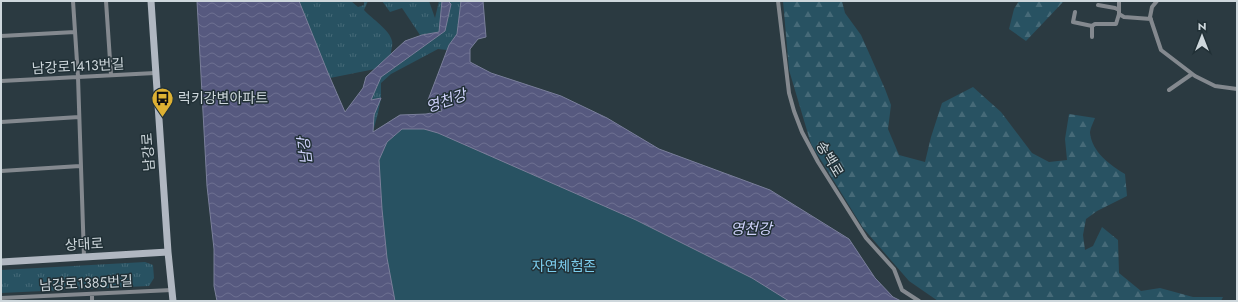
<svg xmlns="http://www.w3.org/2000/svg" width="1238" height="302" viewBox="0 0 1238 302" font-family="Jost,'Noto Sans KR',sans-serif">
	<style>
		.grass { fill: url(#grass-tufts) }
		.forest { fill: url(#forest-firs) }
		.park { fill: #285262 }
		.water { fill: url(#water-waves); stroke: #7a7f9b }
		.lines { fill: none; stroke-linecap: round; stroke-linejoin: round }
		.street { stroke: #84898f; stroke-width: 4 }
		.secondary { stroke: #b0b7c1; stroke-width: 7 }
		.labels { text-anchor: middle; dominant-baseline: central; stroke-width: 3; stroke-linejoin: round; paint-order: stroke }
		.street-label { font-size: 14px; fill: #ced7dc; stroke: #213036 }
		.poi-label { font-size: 14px; fill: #ced7dc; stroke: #213036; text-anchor: start }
		.park-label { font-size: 14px; fill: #7ccded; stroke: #213036 }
		.water-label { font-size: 15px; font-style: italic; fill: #ced1f9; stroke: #213036 }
	</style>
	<defs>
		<pattern id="grass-tufts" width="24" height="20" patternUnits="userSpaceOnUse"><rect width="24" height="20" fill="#285262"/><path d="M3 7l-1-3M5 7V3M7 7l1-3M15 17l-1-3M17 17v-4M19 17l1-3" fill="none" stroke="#466a78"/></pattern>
		<pattern id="forest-firs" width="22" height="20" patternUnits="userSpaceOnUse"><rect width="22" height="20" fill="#285262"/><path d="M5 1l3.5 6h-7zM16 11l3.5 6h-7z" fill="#466a78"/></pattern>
		<pattern id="water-waves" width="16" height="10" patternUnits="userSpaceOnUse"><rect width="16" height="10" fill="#56597f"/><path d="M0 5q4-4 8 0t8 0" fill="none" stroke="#6d7091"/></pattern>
	</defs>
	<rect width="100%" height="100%" fill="#2b3a41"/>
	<path class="grass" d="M299 1H351L358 7 364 5V1H368L364 10C372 19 390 30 392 41 393 45 391 50 391 54L375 69 330 78Z
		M377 1H429L435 18 439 1H442L439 32 420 35 402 8 390 12 382 1Z
		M448 1H461L457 34 449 45 447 50 438 49 391 74 381 83V98L378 113 373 132 374 114 380 98 370 100 381 77 445 31 451 4Z
		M145 262 153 265 154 278 149 286 1 293V270Z"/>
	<path class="forest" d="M783 1H842L845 13 861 35 885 89 891 105 888 129 899 155 925 162 931 137 942 103 973 87 1001 112 1032 153 1049 162 1067 160 1065 139 1069 114 1095 118C1093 123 1090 129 1090 133 1092 152 1110 165 1125 174L1127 196 1097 211 1086 219 1083 235 1085 250 1093 246 1102 227 1118 240 1119 273 1141 291 1160 288 1193 297H1223L1221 301H938L909 281 863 228 811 144 789 70Z
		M1019 1H1064L1026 41 1009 29 1014 9Z"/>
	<path class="park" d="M402 129H424L438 133 636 220 752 278 789 301H395L387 258 382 209 379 160 387 142Z"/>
	<path class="water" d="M197 1H299L328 73 345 112 363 88 366 77 405 41 422 35 439 32 442 1H448L451 4 445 31 381 77 371 100 381 98 374 115 373 132 400 115 426 114 442 111 438 102 428 100 449 45 457 34 461 1H483L486 37 478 39 470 49V62L491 73 561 96 607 118 659 149 770 190 849 239 875 278 893 297 901 301H789L752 278 636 220 438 133 424 129H402L387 142 379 160 382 209 387 258 395 301H217L214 286V249L207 186Z"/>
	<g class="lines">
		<path class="street" d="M73 1 78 77 84 257
			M106 1 111 75
			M778 1 789 93 794 111 802 132 818 162 866 238 894 269 902 290 919 301
			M1119 1V14L1124 17 1151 19
			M1157 1 1152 7 1150 17 1161 50 1195 76 1215 86 1237 89
			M1098 5 1115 8 1119 10
			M1075 12 1073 22 1092 26 1095 24H1116L1119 14
			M1092 26V37
			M1 36 75 32
			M1 81 155 73
			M1169 90 1192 74
			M1 122 79 117
			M1 171 80 166
			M92 294V301
			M1 298 172 290"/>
		<path class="secondary" d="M151 1 168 252 173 301
			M1 262 168 252"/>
	</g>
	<defs>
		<symbol id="bus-pin" viewBox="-11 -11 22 30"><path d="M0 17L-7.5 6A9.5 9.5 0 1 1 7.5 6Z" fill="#deb133" stroke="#213036"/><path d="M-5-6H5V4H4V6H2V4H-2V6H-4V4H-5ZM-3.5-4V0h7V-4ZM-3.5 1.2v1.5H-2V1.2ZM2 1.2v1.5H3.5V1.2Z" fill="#111"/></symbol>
	</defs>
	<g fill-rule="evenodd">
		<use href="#bus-pin" x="150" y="86" width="25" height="34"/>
	</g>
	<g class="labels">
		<g class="street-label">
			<text transform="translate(78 66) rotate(-3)">남강로1413번길</text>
			<text transform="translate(148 152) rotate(-94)">남강로</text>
			<text transform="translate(830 159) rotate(59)">송백로</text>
			<text transform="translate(84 244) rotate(-3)">상대로</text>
			<text transform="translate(86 283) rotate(-3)">남강로1385번길</text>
		</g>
		<g class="poi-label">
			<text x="178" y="98">럭키강변아파트</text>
		</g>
		<g class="park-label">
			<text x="564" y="266">자연체험존</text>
		</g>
		<g class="water-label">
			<text transform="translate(446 101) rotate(-19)">영천강</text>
			<text transform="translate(305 151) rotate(-97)">남강</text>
			<text x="751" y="229">영천강</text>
		</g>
	</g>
	<rect width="1238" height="302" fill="none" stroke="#ced7dc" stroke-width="4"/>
	<g transform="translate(1202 36)" stroke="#213036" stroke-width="3" paint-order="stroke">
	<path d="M0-3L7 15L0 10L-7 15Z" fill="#ced7dc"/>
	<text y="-6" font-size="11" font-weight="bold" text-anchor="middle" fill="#ced7dc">N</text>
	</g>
</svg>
